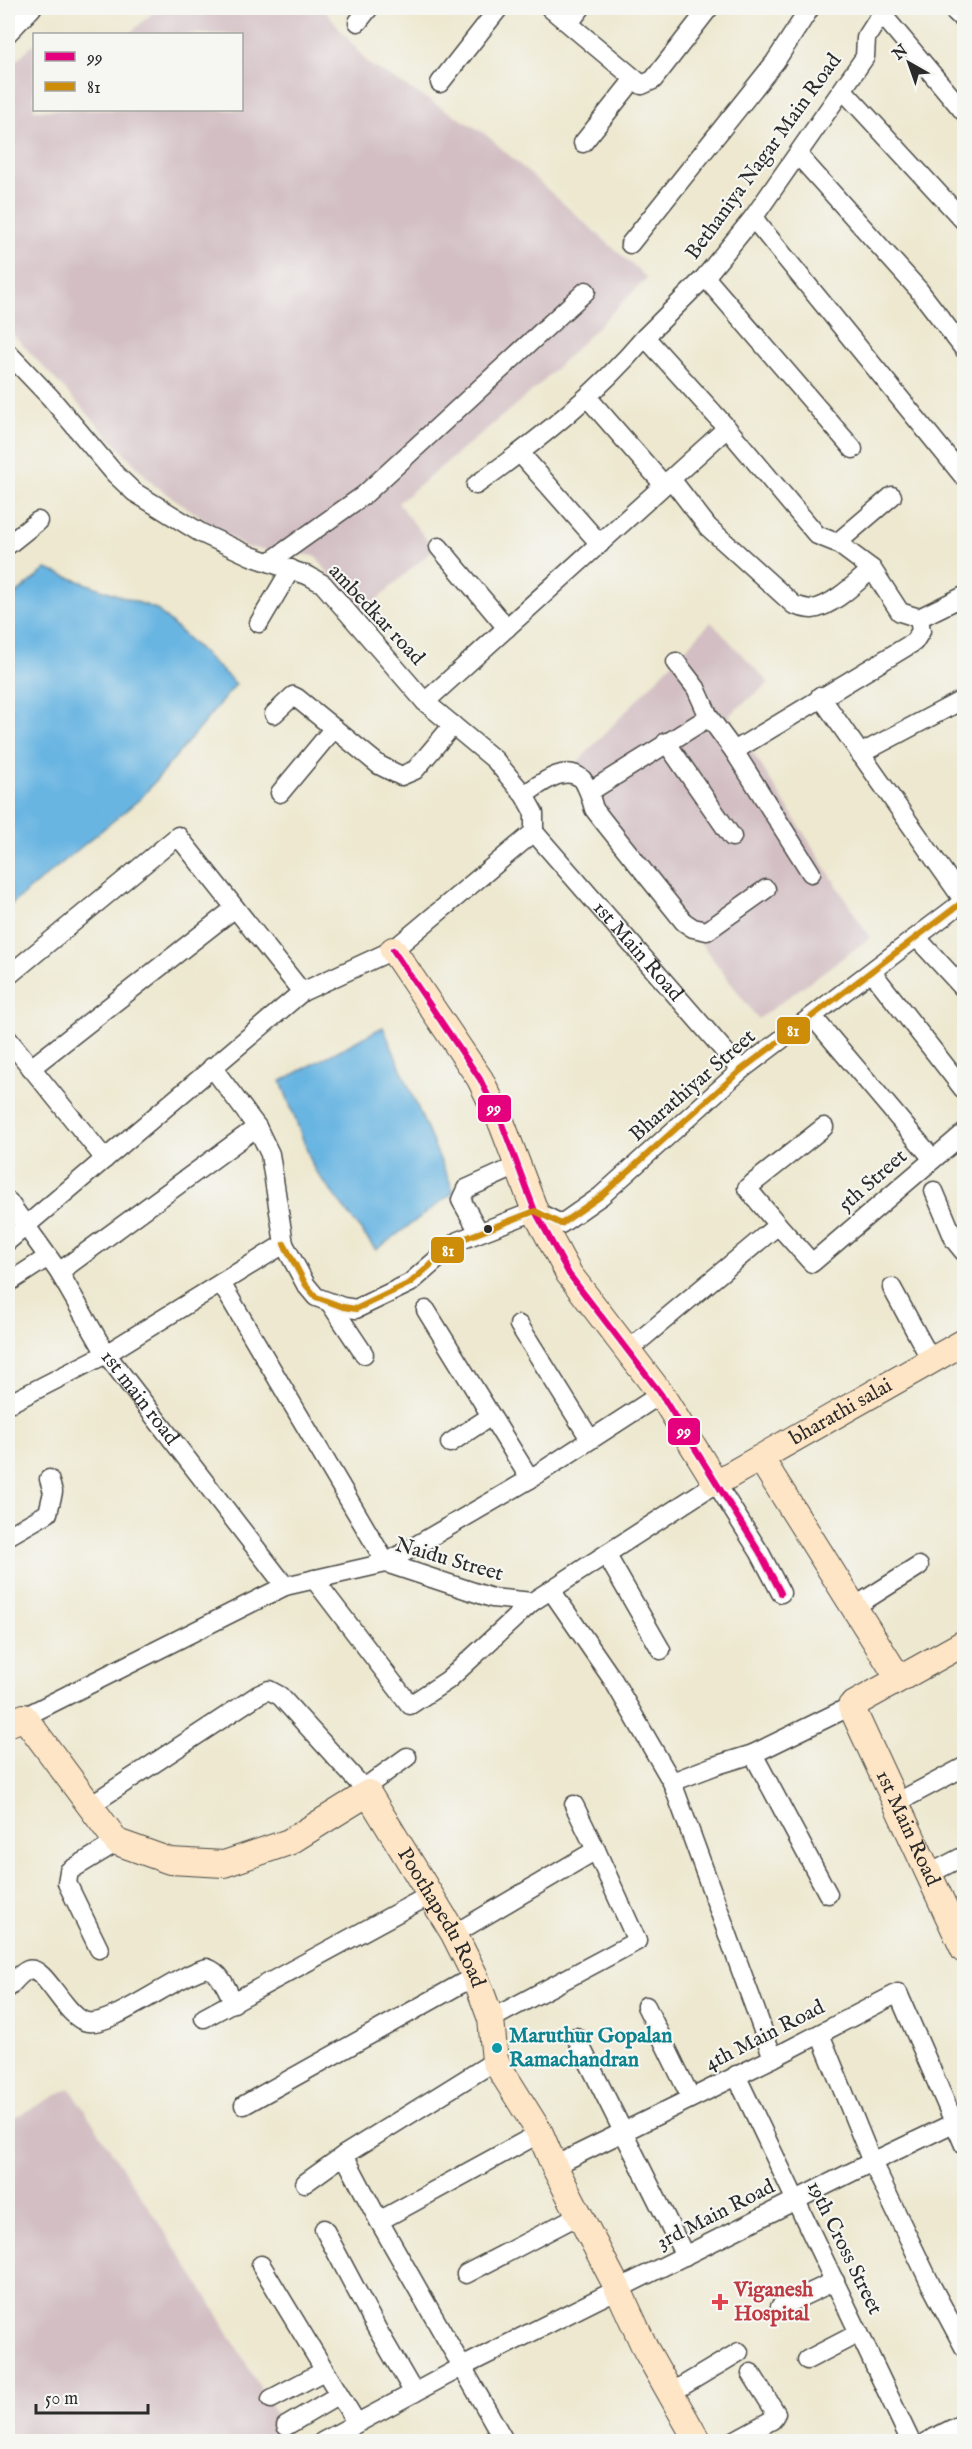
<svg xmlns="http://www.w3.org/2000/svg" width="972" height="2449" viewBox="0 0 972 2449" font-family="'IM FELL English',serif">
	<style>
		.industrial { fill: #d2bec3 }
		.water { fill: #69b5e2; stroke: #4a7086; stroke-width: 1.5 }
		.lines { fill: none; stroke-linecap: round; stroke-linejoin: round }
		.street-casing { stroke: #484744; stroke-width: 21 }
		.secondary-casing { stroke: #484744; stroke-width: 28 }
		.street { stroke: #fff; stroke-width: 18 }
		.secondary { stroke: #fde5c5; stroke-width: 26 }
		.bus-1-casing { stroke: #f6f6f2; stroke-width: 10 }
		.bus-2-casing { stroke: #f6f6f2; stroke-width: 10 }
		.bus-1 { stroke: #e5007d; stroke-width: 6 }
		.bus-2 { stroke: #ce8d09; stroke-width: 6 }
		.bus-dot { fill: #2b2b2b; stroke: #f6f6f2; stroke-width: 2 }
		.culture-dot { fill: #0f9aa8; stroke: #f6f6f2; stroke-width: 2 }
		.health-dot { fill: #e0444e; stroke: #f6f6f2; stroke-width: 2 }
		.labels { text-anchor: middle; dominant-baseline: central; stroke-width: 4.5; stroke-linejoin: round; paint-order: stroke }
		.street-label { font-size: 21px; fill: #2b2b2b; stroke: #f6f6f2 }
		.culture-label { font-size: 21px; font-weight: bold; fill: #0d838f; stroke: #f6f6f2; text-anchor: start }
		.health-label { font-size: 21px; font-weight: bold; fill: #be3a42; stroke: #f6f6f2; text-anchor: start }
		.line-badge { stroke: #f6f6f2; stroke-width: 2 }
		.badge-label { font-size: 16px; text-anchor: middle; font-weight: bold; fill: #fff }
	</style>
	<rect width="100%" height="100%" fill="#f6f6f2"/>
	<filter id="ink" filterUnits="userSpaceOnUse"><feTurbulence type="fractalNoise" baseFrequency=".0167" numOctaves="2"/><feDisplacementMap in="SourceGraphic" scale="12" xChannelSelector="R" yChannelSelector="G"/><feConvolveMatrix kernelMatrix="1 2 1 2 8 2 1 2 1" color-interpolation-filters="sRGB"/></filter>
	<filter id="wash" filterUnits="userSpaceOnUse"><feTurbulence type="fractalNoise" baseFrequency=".008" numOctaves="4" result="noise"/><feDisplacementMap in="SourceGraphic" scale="24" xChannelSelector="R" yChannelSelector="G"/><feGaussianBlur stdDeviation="1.35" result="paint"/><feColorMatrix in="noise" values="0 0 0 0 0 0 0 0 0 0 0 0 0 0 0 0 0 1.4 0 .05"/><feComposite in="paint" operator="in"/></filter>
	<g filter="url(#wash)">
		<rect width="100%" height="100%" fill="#ede8cf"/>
		<path class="industrial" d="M158 8H323L369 64 484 133 647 278 536 388 398 503 434 549 360 614 315 556 245 547 154 485 8 329V69L34 43V110H242V34H129Z
			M711 622 769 683 729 715 870 938 758 1019 570 770Z
			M70 2088 208 2298 291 2441 8 2442V2121Z"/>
		<path class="water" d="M46 569 156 609 236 684 141 798 8 907V601Z
			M383 1027 454 1192 376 1250 314 1169 281 1081Z"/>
	</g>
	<g filter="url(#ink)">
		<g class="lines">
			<defs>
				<g id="street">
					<path d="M550 8 642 85 653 80 709 8"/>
					<path d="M885 8 866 38 865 57 753 218 705 277 645 337 727 428 817 535 837 543 872 569 900 612 919 618 964 596"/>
					<path d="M951 8 964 20"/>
					<path d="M881 13 964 112"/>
					<path d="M358 22 369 8"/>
					<path d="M569 23 581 8"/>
					<path d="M8 33 32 8"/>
					<path d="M440 83 499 8"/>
					<path d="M843 90 964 221"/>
					<path d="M583 143 634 79"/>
					<path d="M798 155 918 289 964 349"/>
					<path d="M753 218 964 477"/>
					<path d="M630 244 775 62 810 8"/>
					<path d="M705 277 853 449"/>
					<path d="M8 353 50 397 115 474 134 492 201 533 251 556 309 576 323 584 425 702 495 760 524 795 534 813V832L393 950 302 992 8 1241"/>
					<path d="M588 398 664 485"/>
					<path d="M520 453 600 544"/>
					<path d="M671 479 708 527 794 605C800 607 806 609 812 609 832 607 858 581 872 569"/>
					<path d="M476 485C537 441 596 395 645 337"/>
					<path d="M837 543 892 496"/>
					<path d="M8 545 38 521"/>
					<path d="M439 547 507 628"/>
					<path d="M271 561 364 495 586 291"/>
					<path d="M259 623 291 569"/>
					<path d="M676 662 696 688 709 717"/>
					<path d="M820 696 964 901"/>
					<path d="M425 702 727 428"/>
					<path d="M274 714 293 696 297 698 379 765 401 776 415 770 453 725"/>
					<path d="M666 742 732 837"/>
					<path d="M734 751 811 873"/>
					<path d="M860 754 964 699"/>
					<path d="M589 792 594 809 604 822 684 922 693 928 707 931 766 889"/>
					<path d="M280 793 334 728"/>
					<path d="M524 795C539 785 564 763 582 779 585 782 587 789 589 792L709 717 734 751 914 642 921 631 919 618"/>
					<path id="s1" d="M534 832 741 1070"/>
					<path d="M917 938 964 989"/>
					<path d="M872 972 964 1090"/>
					<path d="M8 976 178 836 302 992"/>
					<path d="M813 1017 933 1159"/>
					<path d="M8 1039 105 1159"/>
					<path d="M31 1068 235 908"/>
					<path d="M934 1191 955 1241 964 1252"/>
					<path id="s2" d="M8 1201 59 1272 106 1354 285 1586"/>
					<path d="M778 1225 812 1263 964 1133"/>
					<path d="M479 1232 461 1200 466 1189 517 1166"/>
					<path d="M284 1244 306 1285 316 1297 343 1307 356 1309 410 1283 458 1241 535 1211 561 1224 601 1196 741 1070 964 901"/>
					<path d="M59 1272 257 1127"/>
					<path d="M8 1283 48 1257"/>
					<path d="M221 1283 386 1563 530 1479"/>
					<path d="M892 1288 931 1360"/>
					<path d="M330 1303 364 1354"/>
					<path d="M426 1310 530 1479 661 1394"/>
					<path d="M519 1325 590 1439"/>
					<path d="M627 1351 778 1225 747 1188 824 1127"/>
					<path d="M12 1402 106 1354 284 1244 270 1154 257 1127 212 1067"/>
					<path d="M450 1443 491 1416"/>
					<path d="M8 1536 48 1513 53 1492 49 1479"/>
					<path d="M606 1554 661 1650"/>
					<path d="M314 1579 410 1705 448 1680 532 1602"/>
					<path d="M551 1590 613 1680 672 1782"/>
					<path d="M854 1607 919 1566"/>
					<path d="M24 1717 285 1586 386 1563 492 1598 532 1602 716 1483 760 1553 781 1593"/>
					<path d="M753 1754 714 1766 672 1782 773 2058"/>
					<path d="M364 1788 407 1757"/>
					<path d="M896 1803 964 1767"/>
					<path d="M574 1805 596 1850"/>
					<path d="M89 1806 258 1695 269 1690 280 1696 368 1793"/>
					<path d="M929 1874 964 1856"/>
					<path d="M828 1894 753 1754 851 1706"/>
					<path d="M454 1934 596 1850 637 1941 491 2019"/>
					<path d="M99 1949 67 1883 69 1871 117 1842"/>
					<path d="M8 1988C13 1983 20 1973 28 1970 45 1964 65 2018 87 2022 112 2027 176 1975 207 1968 222 1973 227 1990 234 2003"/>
					<path d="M646 2006 691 2098"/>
					<path d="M204 2018 430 1895"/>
					<path d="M820 2034 872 2162 931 2285 964 2347"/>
					<path d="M576 2037 685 2256"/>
					<path d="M736 2075 911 2442"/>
					<path d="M244 2105 475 1976"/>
					<path d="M344 2155 379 2221 505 2442"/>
					<path d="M554 2166 773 2058 898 1993 964 2145"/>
					<path d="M305 2183 344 2155 495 2061"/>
					<path d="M379 2221 540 2133"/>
					<path d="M324 2229 377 2329 414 2393"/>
					<path d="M261 2265 356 2422"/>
					<path d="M466 2274 581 2214"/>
					<path d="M780 2307 835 2281"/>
					<path d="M807 2360 859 2333"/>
					<path d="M669 2394 739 2352"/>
					<path d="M271 2399 324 2371"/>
					<path d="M286 2426 339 2395"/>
					<path d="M322 2442 462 2367 872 2162 964 2118"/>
					<path d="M732 2442 772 2420 776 2413 751 2373"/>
					<path d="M926 2442 964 2423"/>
				</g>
				<g id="secondary">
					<path id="s3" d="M393 950 480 1079 502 1124 535 1211 569 1274 661 1394 716 1483 964 1342"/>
					<path d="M761 1459 899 1679"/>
					<path id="s4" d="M964 1643 851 1706 964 1950"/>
					<path id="s5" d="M8 1724 24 1717 117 1842 170 1861 224 1864 289 1842 368 1793 454 1934 475 1976 491 2019 495 2061 540 2133 554 2166 618 2289 646 2350 698 2442"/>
				</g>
			</defs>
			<use href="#street" class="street-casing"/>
			<use href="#secondary" class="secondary-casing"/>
			<use href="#street" class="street"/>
			<use href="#secondary" class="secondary"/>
			<defs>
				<path id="bus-1" d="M393 950 480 1079 502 1124 535 1211 569 1274 661 1394 760 1553 781 1593"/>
				<path id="bus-2" d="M284 1244 306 1285 316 1297 343 1307 356 1309 410 1283 458 1241 535 1211 561 1224 601 1196 741 1070 964 901"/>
			</defs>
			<use href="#bus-1" class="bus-1-casing"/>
			<use href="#bus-2" class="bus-2-casing"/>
			<use href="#bus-1" class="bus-1"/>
			<use href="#bus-2" class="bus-2"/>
		</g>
	</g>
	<circle class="bus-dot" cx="488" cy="1229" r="5"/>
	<circle class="culture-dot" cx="497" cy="2048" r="6"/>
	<path class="health-dot" d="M717 2293h6v6h6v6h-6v6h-6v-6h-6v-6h6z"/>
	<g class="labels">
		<g class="street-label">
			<text transform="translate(764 157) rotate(-54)">Bethaniya Nagar Main Road</text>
			<text transform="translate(376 615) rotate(47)">ambedkar road</text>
			<text stroke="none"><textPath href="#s1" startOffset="158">1st Main Road</textPath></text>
			<text transform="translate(693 1086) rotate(-41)">Bharathiyar Street</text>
			<text transform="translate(873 1181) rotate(-41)">5th Street</text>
			<text stroke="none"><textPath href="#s2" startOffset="237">1st main road</textPath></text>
			<text stroke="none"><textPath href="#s3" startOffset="770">bharathi salai</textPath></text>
			<text transform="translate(449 1560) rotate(16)">Naidu Street</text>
			<text stroke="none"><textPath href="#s4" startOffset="264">1st Main Road</textPath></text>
			<text stroke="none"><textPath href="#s5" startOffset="590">Poothapedu Road</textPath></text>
			<text transform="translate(765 2036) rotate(-27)">4th Main Road</text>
			<text transform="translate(716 2215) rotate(-27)">3rd Main Road</text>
			<text transform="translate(844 2248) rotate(64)">19th Cross Street</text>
		</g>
		<g class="culture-label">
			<text x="509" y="2036">Maruthur Gopalan<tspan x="509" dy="24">Ramachandran</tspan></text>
		</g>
		<g class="health-label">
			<text x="734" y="2290">Viganesh<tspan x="734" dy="24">Hospital</tspan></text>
		</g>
	</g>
	<g class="line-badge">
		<rect x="776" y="1016" width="35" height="29" rx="6" fill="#ce8d09"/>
		<rect x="477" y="1094" width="35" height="29" rx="6" fill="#e5007d"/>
		<rect x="430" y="1236" width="35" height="28" rx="6" fill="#ce8d09"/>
		<rect x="667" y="1417" width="34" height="29" rx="6" fill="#e5007d"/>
	</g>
	<g class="badge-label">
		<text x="793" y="1036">81</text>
		<text x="494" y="1114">99</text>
		<text x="448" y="1256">81</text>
		<text x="684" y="1437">99</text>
	</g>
	<rect width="972" height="2449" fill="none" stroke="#f6f6f2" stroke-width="30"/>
	<rect x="33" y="33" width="210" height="78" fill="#f6f6f2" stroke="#a5a5a2" stroke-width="1.5"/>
	<rect x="45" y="52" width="30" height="9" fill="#e5007d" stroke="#a5a5a2" stroke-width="1.5"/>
	<text x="87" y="63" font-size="18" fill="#2b2b2b">99</text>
	<rect x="45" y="82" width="30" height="9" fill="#ce8d09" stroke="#a5a5a2" stroke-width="1.5"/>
	<text x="87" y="93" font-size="18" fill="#2b2b2b">81</text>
	<g transform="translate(909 63) rotate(320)" stroke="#f6f6f2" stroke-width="4.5" paint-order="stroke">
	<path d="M0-4.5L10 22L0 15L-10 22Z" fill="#2b2b2b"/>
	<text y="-9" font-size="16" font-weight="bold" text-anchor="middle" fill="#2b2b2b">N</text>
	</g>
	<path d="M36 2404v9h112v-9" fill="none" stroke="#2b2b2b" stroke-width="3"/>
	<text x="45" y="2404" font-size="18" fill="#2b2b2b" stroke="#f6f6f2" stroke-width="4.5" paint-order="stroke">50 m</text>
</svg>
